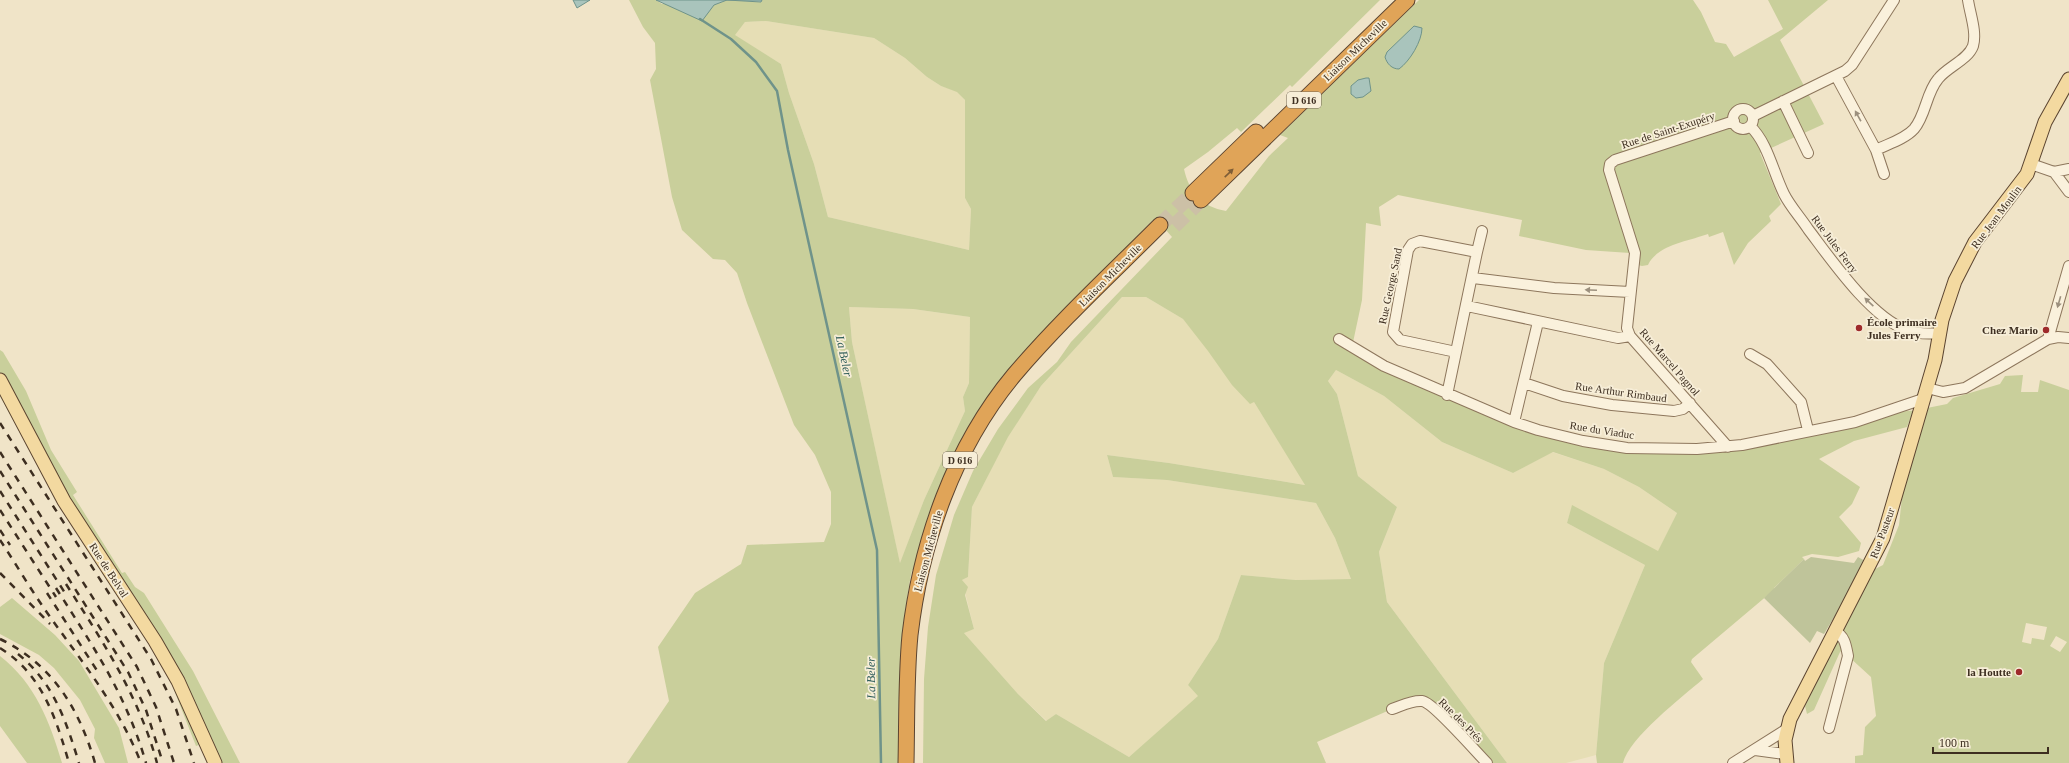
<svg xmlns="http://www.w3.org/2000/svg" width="2069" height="763" viewBox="0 0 2069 763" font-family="Georgia,serif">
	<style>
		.farmland { fill: #e6deb5 }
		.green { fill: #c9cf9b; fill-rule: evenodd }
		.cemetery { fill: #bfc49a }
		.water { fill: #a9c4bc; stroke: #6f938a }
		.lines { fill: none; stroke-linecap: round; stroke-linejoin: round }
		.stream { stroke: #6f938a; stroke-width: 2.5 }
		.highway-tunnel { stroke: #ccc0a6; stroke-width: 15; stroke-dasharray: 15 8; stroke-linecap: butt }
		.minor-casing { stroke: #8d765c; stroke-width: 12 }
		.major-casing { stroke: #5b4430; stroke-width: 15 }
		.highway-casing { stroke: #5b4430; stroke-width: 17 }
		.minor { stroke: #faf1dc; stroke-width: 10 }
		.major { stroke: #f3d9a0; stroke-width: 13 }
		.highway { stroke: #e0a458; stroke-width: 15 }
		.rail { stroke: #3d2e20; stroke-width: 2.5; stroke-dasharray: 7 7; stroke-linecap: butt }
		.oneway { fill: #9c907e }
		.oneway2 { fill: #7e5d36 }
		.poi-dot { fill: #9e2a2b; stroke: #f7eed8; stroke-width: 1.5 }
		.labels { text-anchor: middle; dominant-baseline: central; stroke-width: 3.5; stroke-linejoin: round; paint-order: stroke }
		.shield { fill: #f7eed8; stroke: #756857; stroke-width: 1 }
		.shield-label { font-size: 10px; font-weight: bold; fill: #3d2e20 }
		.street-label { font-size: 11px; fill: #3d2e20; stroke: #f7eed8 }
		.poi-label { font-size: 11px; font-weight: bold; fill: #3d2e20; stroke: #f7eed8; text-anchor: end }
		.water-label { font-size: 12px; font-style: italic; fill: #2f5d5a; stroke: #f7eed8 }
	</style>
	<rect width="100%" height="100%" fill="#f0e4c8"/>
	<path class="farmland" d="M766 21 874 38 905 58 927 77 941 86 957 91 965 100V198L971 209 969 250 828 217 814 164 789 93 781 64 734 35 745 22Z
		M1122 297H1146L1183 319 1254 402 1306 485 1169 463 1107 455 1113 477 1167 480 1316 503 1335 538 1351 579 1296 580 1241 575 1218 639 1188 685 1199 696 1129 757 1056 714 1047 721 1018 694 963 632 974 629 962 580 968 577 972 507 1008 436 1041 386Z
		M849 307 913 309 970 317 969 383 963 397 965 411 924 500 900 564 852 342Z
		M1336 370 1384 396 1442 442 1513 473 1552 452 1604 469 1639 487 1677 513 1658 552 1572 506 1567 523 1645 565 1604 663 1596 755 1566 763H1507L1387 602 1379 552 1397 507 1358 476 1337 394 1328 381Z"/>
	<path class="green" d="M629 0H656L662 4 714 5 727 0 761 2 762 0H1380L1292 87 1290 85 1241 132 1237 128 1208 152 1184 169C1189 192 1202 207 1226 211L1269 156 1288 138 1280 135 1419 0H1693L1701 12 1715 42 1726 44 1734 57 1783 29 1768 0H1828L1780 40 1824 124 1760 153 1781 204 1769 216 1771 221 1748 243 1734 265 1723 232 1709 237 1708 234C1689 241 1657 245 1648 265L1642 266 1630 263V253L1586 250 1519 236 1522 220 1398 195 1379 207 1381 226 1366 223 1362 300 1352 347 1447 395 1583 441 1697 449 1807 430 1813 436C1827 433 1840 431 1853 428 1869 424 1901 409 1913 411L1907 427 1854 441 1819 459 1860 487 1852 504 1839 517 1861 543 1859 551 1838 557 1812 554 1802 557 1804 559 1774 588 1775 589 1692 659 1691 662 1703 679C1682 697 1629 738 1623 763H1597L1596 755 1604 663 1645 565 1567 523 1572 505 1658 551 1677 513 1639 487 1604 469 1553 452 1513 473 1442 442 1384 396 1336 370 1328 381 1337 394 1358 476 1397 507 1379 552 1387 602 1507 763H1487L1423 701 1392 709 1317 742 1326 763H923L924 679 928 627 936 575 954 515 973 471 998 429 1028 388 1057 362 1071 342 1172 237 1165 229 1153 220 1052 322 934 503 913 570H912C899 634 899 698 898 763H627L669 701 658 647 695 593 741 564 747 545 824 542 831 524V492L815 455 794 425 747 303 737 273 725 260 713 259 682 230 672 197 650 80 656 69 655 43 643 27ZM766 21 874 38 905 58 927 77 941 86 957 92 965 100V198L971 209 969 250 828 217 814 164 789 93 781 64 735 35 745 22ZM1122 297H1146L1183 319 1208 351 1232 385 1250 404 1254 402 1305 485 1169 463 1107 455 1113 477 1167 480 1316 503 1335 538 1351 579 1296 580 1241 575 1218 639 1188 685 1198 696 1129 757 1056 714 1046 721 1018 694 964 633 974 629 965 595 968 587 962 580 968 577 972 507 1008 437 1041 386ZM849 307 913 309 970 317 969 383 963 397 965 411 924 500 900 563 852 342Z
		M0 350 3 352 26 391 51 450 77 492 73 495 122 573 125 572 135 587 144 593 193 671 240 763H215L205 743 196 746 172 685 149 644 59 505 0 396Z
		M2023 375 2021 392H2038L2040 380 2069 390V763H1855V756L1863 755 1865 727 1876 716 1871 677 1848 656 1846 646 1840 652 1814 710 1807 714 1805 706 1840 633 1875 569 1883 565 1899 525 1903 488 1927 408 1947 404 1953 398 2000 384 2005 376ZM2026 623 2047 627 2044 640 2032 638 2031 644 2022 642ZM2056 636 2067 642 2060 652 2050 646Z
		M12 598 55 635 79 661 119 728 128 763H105L94 738 95 729 80 700 54 668 39 655 0 634V607Z
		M0 656C35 683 50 722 62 763H27L0 726Z"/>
	<path class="cemetery" d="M1811 557 1854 563 1858 557 1867 562 1824 634 1817 631 1810 643 1764 598 1804 559 1805 561Z"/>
	<path class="water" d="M573 0H590L577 8Z
		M656 0H762L761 2 727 0 714 5 702 21Z
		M1414 26 1422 28C1422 41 1410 61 1399 69 1392 69 1387 64 1385 57L1387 52Z
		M1366 78H1369L1371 91 1363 97 1356 98 1351 94V86L1358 80Z"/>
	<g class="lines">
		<path class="stream" d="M700 19 731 39 756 62 777 91 788 150 877 550 881 763"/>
		<path class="highway-tunnel" d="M1160 225 1193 193
			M1174 226 1201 200"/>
		<defs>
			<path id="minor" d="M1836 76 1876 150 1884 174
				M1783 101 1808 153
				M1733 119a10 10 0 1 1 20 0a10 10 0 1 1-20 0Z
				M1753 116 1845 71 1852 65 1894 0
				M1750 126C1768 143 1773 172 1784 194 1790 206 1800 217 1808 229 1830 258 1871 318 1907 330 1917 334 1929 334 1940 333
				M1876 150C1888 144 1905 139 1914 129 1926 115 1926 93 1938 79 1947 67 1968 60 1973 46 1977 32 1970 14 1968 0
				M2031 164 2054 172 2069 192
				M2054 172 2069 169
				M1420 241 1477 252 1456 352 1400 340 1393 332 1408 250 1412 244Z
				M1477 252 1482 231
				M1473 278 1554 288 1630 292
				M1467 306 1618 338 1630 336
				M1339 339 1384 366 1514 422 1538 430 1583 441 1627 448 1697 449 1742 445 1855 422 1923 399
				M2048 339 2069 266
				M1750 354 1767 364 1801 402 1808 430
				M1524 383 1563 396 1612 405 1674 411 1683 409 1690 403
				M1927 388 1943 392 1965 388 2048 339 2058 337 2069 338
				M1447 395 1456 352
				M1514 422 1538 322
				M1728 447 1630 336 1627 328 1635 253 1609 170 1610 164 1615 160 1734 121
				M1392 709C1401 706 1412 700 1422 701 1433 702 1477 753 1487 763
				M1829 728 1848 656C1846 646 1845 636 1835 631
				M1755 750 1785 754
				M1733 763 1787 729"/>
			<path id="major" d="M0 380 64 501 155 641 178 681 215 763
				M1787 763 1785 740 1790 719 1883 538 1935 360 1942 320 1955 281 1975 242 2027 174 2045 122 2069 79"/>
			<path id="highway" d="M1193 193 1256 132
				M1201 200 1407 0
				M906 763C907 721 906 677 910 635 921 542 954 447 1014 375 1059 322 1111 274 1160 225"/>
		</defs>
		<use href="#minor" class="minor-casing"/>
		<use href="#major" class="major-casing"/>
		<use href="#highway" class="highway-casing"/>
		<use href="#minor" class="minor"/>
		<use href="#major" class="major"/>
		<use href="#highway" class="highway"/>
		<path class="rail" d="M0 423 151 659 176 709 194 763
			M0 452 137 667 156 707 174 763
			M0 471 128 672 146 710 163 763
			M0 491 65 593
			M0 510 56 597
			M0 530 10 545
			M0 540C16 564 31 590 48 614 82 662 119 707 141 763
			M0 573 50 624
			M66 584C103 642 139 696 157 763
			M56 588C94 648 126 694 146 763
			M47 593 98 672
			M0 639C52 664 79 708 95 763
			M0 648C42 674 56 718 69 763
			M18 654C54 683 66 721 79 763"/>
	</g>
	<defs><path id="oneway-solid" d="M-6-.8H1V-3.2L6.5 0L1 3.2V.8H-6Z"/></defs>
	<g class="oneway">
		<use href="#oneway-solid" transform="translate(1858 116) rotate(-119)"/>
		<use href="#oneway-solid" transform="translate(1591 290) rotate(-177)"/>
		<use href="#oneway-solid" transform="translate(1869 302) rotate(-137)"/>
		<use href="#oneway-solid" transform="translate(2059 302) rotate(106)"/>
	</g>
	<use class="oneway2" href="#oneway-solid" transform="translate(1229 173) rotate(-44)"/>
	<g class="poi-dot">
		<circle cx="1859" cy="328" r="4"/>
		<circle cx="2046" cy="330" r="4"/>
		<circle cx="2019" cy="672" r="4"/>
	</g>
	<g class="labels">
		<g class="shield">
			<rect x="1287" y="92" width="34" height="16" rx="3"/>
			<rect x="943" y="452" width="34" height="16" rx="3"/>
		</g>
		<g class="shield-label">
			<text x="1304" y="100">D 616</text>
			<text x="960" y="460">D 616</text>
		</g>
		<g class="street-label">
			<text transform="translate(1355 50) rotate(-44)">Liaison Micheville</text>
			<text transform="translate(1668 130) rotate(-18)">Rue de Saint-Exupéry</text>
			<text transform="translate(1996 217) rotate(-53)">Rue Jean Moulin</text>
			<text transform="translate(1835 244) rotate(53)">Rue Jules Ferry</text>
			<text transform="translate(1110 275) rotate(-45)">Liaison Micheville</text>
			<text transform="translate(1390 286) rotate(-78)">Rue George Sand</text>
			<text transform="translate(1670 362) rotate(49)">Rue Marcel Pagnol</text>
			<text transform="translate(1621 392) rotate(8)">Rue Arthur Rimbaud</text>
			<text transform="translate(1602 430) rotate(9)">Rue du Viaduc</text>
			<text transform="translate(1882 533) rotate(-70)">Rue Pasteur</text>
			<text transform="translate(928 551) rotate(-75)">Liaison Micheville</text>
			<text transform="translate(109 570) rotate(57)">Rue de Belval</text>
			<text transform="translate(1461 720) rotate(45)">Rue des Prés</text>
		</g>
		<g class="poi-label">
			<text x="1867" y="322" text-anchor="start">École primaire<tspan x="1867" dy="13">Jules Ferry</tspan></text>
			<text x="2038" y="330">Chez Mario</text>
			<text x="2011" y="672">la Houtte</text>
		</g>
		<g class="water-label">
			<text transform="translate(844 356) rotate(78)">La Beler</text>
			<text transform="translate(871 678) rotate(-91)">La Beler</text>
		</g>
	</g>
	<path d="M1933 747v6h115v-6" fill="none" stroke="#3d2e20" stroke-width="2"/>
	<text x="1939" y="747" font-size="12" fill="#3d2e20" stroke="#f7eed8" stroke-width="3" paint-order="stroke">100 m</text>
</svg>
